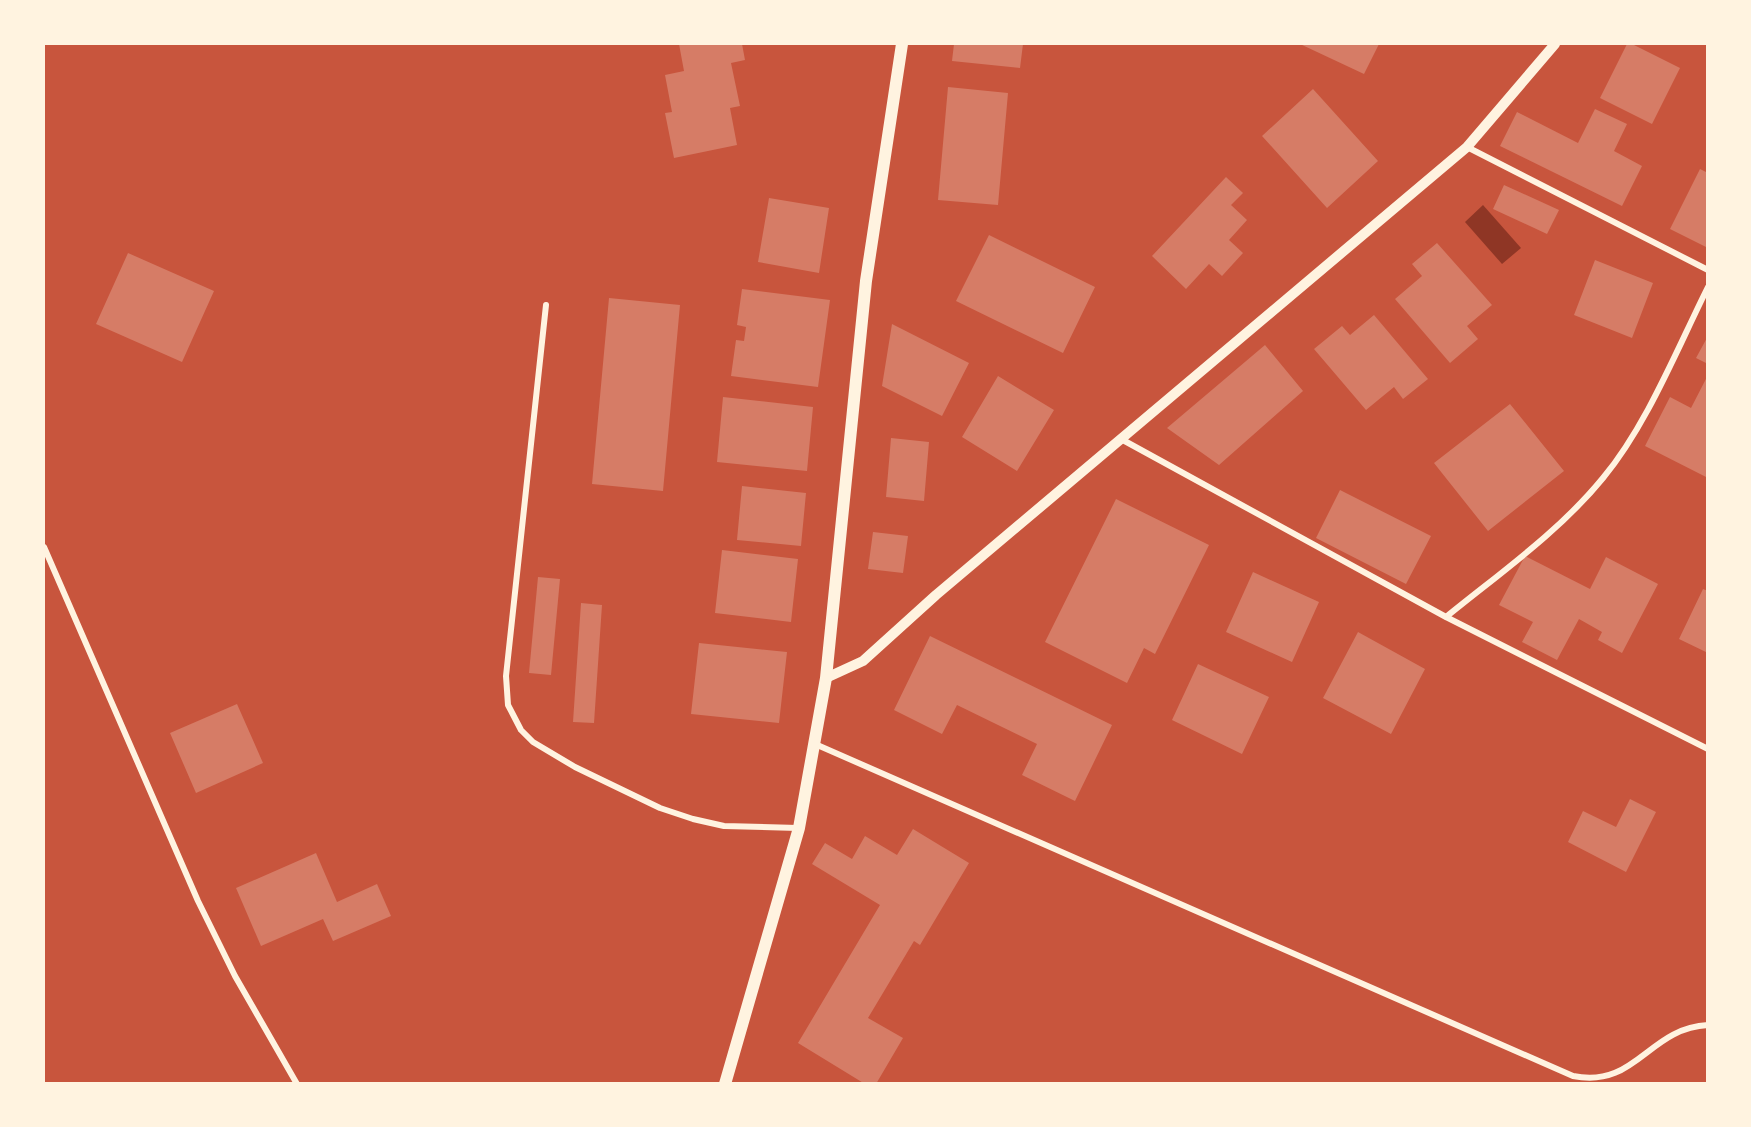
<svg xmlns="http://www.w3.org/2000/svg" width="1751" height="1127" viewBox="0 0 1751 1127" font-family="'Source Sans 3',sans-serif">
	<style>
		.water { fill: #8f3625 }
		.building { fill: #d67c66 }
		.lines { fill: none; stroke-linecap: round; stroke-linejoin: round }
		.minor { stroke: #fff3e0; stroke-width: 6 }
		.tertiary { stroke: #fff3e0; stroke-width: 10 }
		.secondary { stroke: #fff3e0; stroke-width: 12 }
	</style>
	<rect width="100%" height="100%" fill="#c8553d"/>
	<path class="water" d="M1483 205 1521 248 1502 264 1465 222Z"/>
	<path class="building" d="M679 44H742L745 60 731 63 740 106 730 108 737 145 674 158 665 113 672 112 665 75 684 71Z
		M954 44H1023L1020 68 952 61Z
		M1300 44H1379L1364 74Z
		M1627 44H1632L1680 68 1652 124 1600 98Z
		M948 87 1008 93 998 205 938 200Z
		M1313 89 1378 161 1327 208 1262 136Z
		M1595 109 1627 124 1614 151 1642 166 1622 206 1500 146 1517 112 1578 143Z
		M1700 169 1708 173V248L1670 229Z
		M1226 177 1243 193 1231 205 1247 220 1229 240 1243 253 1222 276 1209 264 1186 289 1152 256Z
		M1504 185 1559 210 1547 234 1493 209Z
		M769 198 829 208 819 273 758 262Z
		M989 235 1095 287 1063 353 956 301Z
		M1437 243 1492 305 1467 326 1478 339 1450 363 1395 299 1422 276 1412 264Z
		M128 253 214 291 182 362 96 324Z
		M1595 260 1653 283 1632 338 1574 315Z
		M742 289 830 300 818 387 731 376 736 340 744 341 746 327 737 325Z
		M609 298 680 305 663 491 592 484Z
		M1374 315 1428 379 1403 399 1394 387 1366 410 1314 349 1342 326 1350 335Z
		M892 324 969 363 942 416 882 386Z
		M1708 336V364L1696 358Z
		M1265 345 1303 391 1219 465 1167 428Z
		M1708 375V478L1645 446 1670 397 1691 408Z
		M998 376 1054 410 1017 471 962 437Z
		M723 397 813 407 807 471 717 462Z
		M1510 404 1564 471 1488 531 1434 463Z
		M891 438 929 442 924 501 886 497Z
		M742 486 806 493 801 546 737 540Z
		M1340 490 1431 536 1406 584 1316 538Z
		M1116 499 1209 545 1155 654 1144 648 1127 683 1045 642Z
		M873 532 908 536 903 573 868 569Z
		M722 550 798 559 791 622 715 613Z
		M1525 556 1590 589 1606 557 1658 584 1622 653 1598 640 1602 632 1579 619 1557 660 1522 642 1533 622 1499 605Z
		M1253 572 1319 602 1292 662 1226 632Z
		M538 577 560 579 551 675 529 673Z
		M1703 589 1708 591V653L1679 639Z
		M581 603 602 605 594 723 573 722Z
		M1358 632 1425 669 1391 734 1323 698Z
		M930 636 1112 725 1075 801 1022 775 1037 744 957 705 942 734 894 710Z
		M699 643 787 652 779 723 691 714Z
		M1198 664 1269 697 1242 754 1172 720Z
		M237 704 263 763 196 793 170 733Z
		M1630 799 1656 812 1626 872 1568 842 1583 811 1616 827Z
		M913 829 969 863 920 945 914 941 868 1018 903 1038 876 1084H865L798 1043 880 905 812 864 825 843 852 859 865 836 897 855Z
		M316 853 337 902 377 884 391 916 333 941 323 919 261 946 236 888Z"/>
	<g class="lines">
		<path class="minor" d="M1467 147 1708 270
			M546 305 506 676 508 705 521 730 533 742 575 767 660 808 693 819 724 826 798 828
			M1121 439 1446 617 1708 749
			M44 547 198 901 235 976 297 1084
			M1446 617C1500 573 1559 532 1603 478 1647 425 1677 349 1708 287
			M815 744 1573 1076C1636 1089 1648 1028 1708 1025"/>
		<path class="tertiary" d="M826 678 863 661 936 595 1467 147 1555 44"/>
		<path class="secondary" d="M725 1084 799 828 826 678 866 281 902 44"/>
	</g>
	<rect width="1751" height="1127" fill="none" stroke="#fff3e0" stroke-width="90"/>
</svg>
